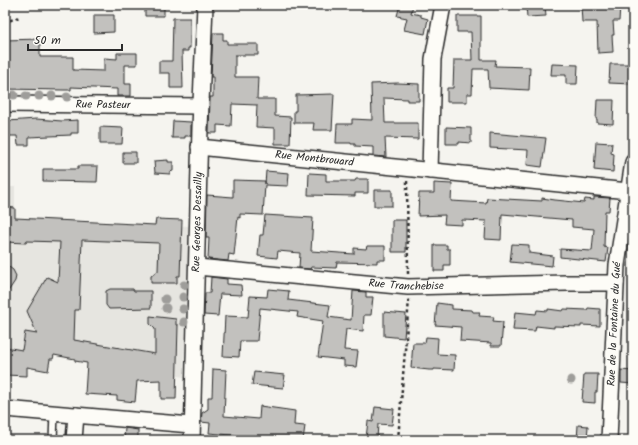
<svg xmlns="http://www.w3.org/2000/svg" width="638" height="445" viewBox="0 0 638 445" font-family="Kalam,sans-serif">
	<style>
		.built { fill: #e6e5e0 }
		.building { fill: #c2c1be; stroke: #2b2b2b }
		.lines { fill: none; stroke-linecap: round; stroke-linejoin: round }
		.service-casing { stroke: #2b2b2b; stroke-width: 10 }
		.minor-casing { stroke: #2b2b2b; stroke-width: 18 }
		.path { stroke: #2b2b2b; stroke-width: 2.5; stroke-dasharray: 3 3; stroke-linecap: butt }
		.service { stroke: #fdfcf7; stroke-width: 7 }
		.minor { stroke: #fdfcf7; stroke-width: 15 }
		.tree { fill: #9e9d9a }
		.labels { text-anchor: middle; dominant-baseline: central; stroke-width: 4; stroke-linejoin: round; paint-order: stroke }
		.street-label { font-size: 11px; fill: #2b2b2b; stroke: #fdfcf7 }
	</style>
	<rect width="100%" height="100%" fill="#f5f4ef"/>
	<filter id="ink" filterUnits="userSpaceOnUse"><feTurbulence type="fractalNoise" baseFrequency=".025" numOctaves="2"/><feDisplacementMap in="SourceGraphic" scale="8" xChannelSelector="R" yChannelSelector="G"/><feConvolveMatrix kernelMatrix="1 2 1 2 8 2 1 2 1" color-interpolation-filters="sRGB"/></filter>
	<g filter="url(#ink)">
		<path class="built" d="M5 187H15V218L189 226 184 377 5 347Z"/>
		<path class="building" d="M145 5H164V16H145Z
			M400 5H413L411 13 421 15V17L428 19 425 34 404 30 407 18 397 16Z
			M526 5H545L546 16 527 17Z
			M581 5H620L619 21H613L614 35H612L613 52 598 53 597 22H582Z
			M94 15H114V32L94 33Z
			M457 16H481V60H496L495 66 530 67 529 90 489 88 488 69H473L472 94H467V102H447V88H453L454 60H472L471 32H457Z
			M173 18H190V48H188V51H182L183 88H170V73H159V61H172Z
			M213 33H223V40H227V44H258V55H235V77H258L257 99H275V116L291 117 290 144H275V128L256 127 257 105 232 104 231 126 217 125V133H209L210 97H213V77H211Z
			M40 39V57H73V70L104 71V58L117 59V53H137V65H125V84H131V96H117V89L71 87V90H63L5 89V40Z
			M552 64 578 65 577 84H566V75H551Z
			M610 64H632V84L609 83Z
			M398 83 419 84V101H407V99L384 98 385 123H418V139L385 138 386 157 373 156V147L355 146V144H351V143H336L337 124H352V119L372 120 371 84Z
			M334 94 332 130H313L314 123H294V111H296V95Z
			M597 100H614L613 124 597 123V119H596Z
			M36 119 62 121 78 120V133H71V135L29 137V145H18L17 136H8V121Z
			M173 121 191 122V136H185V138H172Z
			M100 127 123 128 122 144H100Z
			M446 127 471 128V143L459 142V144H446Z
			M490 133 546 138 542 167 527 165 528 150 490 148Z
			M596 142 612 143 611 153 614 154 613 172 594 170Z
			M123 152H136V163H123Z
			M168 160V162H173V171L170 172V174L155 173 154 161Z
			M78 166H98L97 182 43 181V169H78Z
			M266 171 289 173 288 186 265 185 263 215 240 214V218L238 217 234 255 229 254 228 261 208 259 209 238H206L207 195 233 197V180L265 181V184Z
			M309 173 326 174V181H355L356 179H368V193H355V196L308 195Z
			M434 183 452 184 451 201 486 203 487 198 542 201V198L555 200 584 203 585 199 594 200V197L610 198 609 211H605L604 247 608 248 606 262 560 257V249L592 251 594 229 572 227V220L502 214 501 240 485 239 486 221 462 220V225L444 224 445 215 418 216 419 193H434Z
			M374 190H392V206H374Z
			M5 207 15 208V218L155 225 156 219 182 220 180 276H177V283H151V276L158 271 159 243 82 240 79 310H75L74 340 155 354V329L150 324V316L176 319V325H178L176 399H161V380L137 381 135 402 117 400V396L85 394 87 363 75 361V359L54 355 53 359H50L48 371 27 367V376L5 375V347L22 350 25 332 37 334 27 311 47 277 58 282 60 242 27 241 26 243 5 242Z
			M265 215 313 218 311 251 354 254V248L366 249 367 246H385V260H377V263L337 262 336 268 311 267 310 269 299 268 300 253 278 251 277 258 258 256 260 235H263Z
			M392 220H406V252H392Z
			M512 244 529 245V253L553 256 552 266 510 262Z
			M434 245H447V249H450V265H444V271H434Z
			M5 264 13 270 16 276 15 281 5 296Z
			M211 277 227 279V284L241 285 242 295 220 294 218 316 204 315 205 293H210Z
			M110 289H133L134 291H151V308L109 309 106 305V291Z
			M268 289 289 291 288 300 330 305 328 317 351 320 353 291 366 292V297H373L371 315H364L363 331 346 329 344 350 358 351 356 367 344 366V360L318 357 323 321 297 317 298 312 260 308 257 341H240L239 357 223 356 225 316 248 317 250 296 267 297Z
			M437 303 452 305V309L472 310 473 312H480L479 316 494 317 493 321 503 322 501 346H491V343L460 341 461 327 435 325Z
			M588 308 600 309V326L581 325V327L554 326V328L536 326 535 331 513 330 515 312 536 314 537 310 548 311V309L563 311 564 309 587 310Z
			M384 312 406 314 404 338 384 336Z
			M426 337 438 338 437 354 455 355 454 370 434 369V370H429L411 368 413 343H425Z
			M213 369 226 370 224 416 259 419 260 406 295 411 294 425 305 426 303 440 269 438V440H252L253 437 209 433 210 423 201 422 202 413 208 409V397H212Z
			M621 370 633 371V384L621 383Z
			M254 372 285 375 283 388 252 385Z
			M584 374H598L597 392H595V403L582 402Z
			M375 407 394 409 392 425 378 424 377 439 366 438 368 421 373 422Z
			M578 425 588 426 587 440H577Z
			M125 428 138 430V440H124Z"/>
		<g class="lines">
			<defs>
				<path id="service" d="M53 440 54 413"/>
				<g id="minor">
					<path id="s1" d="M5 104 201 106"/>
					<path id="s2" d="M199 147 628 191"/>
					<path d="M430 171 433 59 443 5"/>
					<path id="s3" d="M197 267 408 287 567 283H616"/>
					<path d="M5 409 191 425"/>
					<path d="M74 440 76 415"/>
					<path id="s4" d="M192 440 200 128 205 5"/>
					<path id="s5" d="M609 440 617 265 633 162"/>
				</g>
			</defs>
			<use href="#service" class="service-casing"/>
			<use href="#minor" class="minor-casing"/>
			<path class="path" d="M5 24 11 20 20 17
				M407 181 408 274
				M398 440 409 299"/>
			<use href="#service" class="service"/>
			<use href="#minor" class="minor"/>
		</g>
		<g class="tree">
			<circle cx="14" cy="95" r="4.5"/>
			<circle cx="26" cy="96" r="4.5"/>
			<circle cx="39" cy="96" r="4.5"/>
			<circle cx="52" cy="96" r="4.5"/>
			<circle cx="67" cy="97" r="4.5"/>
			<circle cx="184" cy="285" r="4.5"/>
			<circle cx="183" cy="297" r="4.5"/>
			<circle cx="165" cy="299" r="4.5"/>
			<circle cx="166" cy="308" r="4.5"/>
			<circle cx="183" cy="309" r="4.5"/>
			<circle cx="184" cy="322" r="4.5"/>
			<circle cx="571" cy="380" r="4.5"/>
		</g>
	</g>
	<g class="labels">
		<g class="street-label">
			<text stroke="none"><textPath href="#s1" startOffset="98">Rue Pasteur</textPath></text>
			<text stroke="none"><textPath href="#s2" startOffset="116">Rue Montbrouard</textPath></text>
			<text stroke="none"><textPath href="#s4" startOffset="218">Rue Georges Dessailly</textPath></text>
			<text stroke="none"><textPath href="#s3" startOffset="210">Rue Tranchebise</textPath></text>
			<text stroke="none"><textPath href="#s5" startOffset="116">Rue de la Fontaine du Gué</textPath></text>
		</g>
	</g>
	<rect width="638" height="445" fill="none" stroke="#fdfcf7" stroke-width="20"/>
	<rect x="10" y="10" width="618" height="425" fill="none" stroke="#2b2b2b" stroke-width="1.5" filter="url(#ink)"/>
	<path d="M28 44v6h94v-6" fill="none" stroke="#2b2b2b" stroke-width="2"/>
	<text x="34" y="44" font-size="12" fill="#2b2b2b" stroke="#fdfcf7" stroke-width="3" paint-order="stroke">50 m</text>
</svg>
